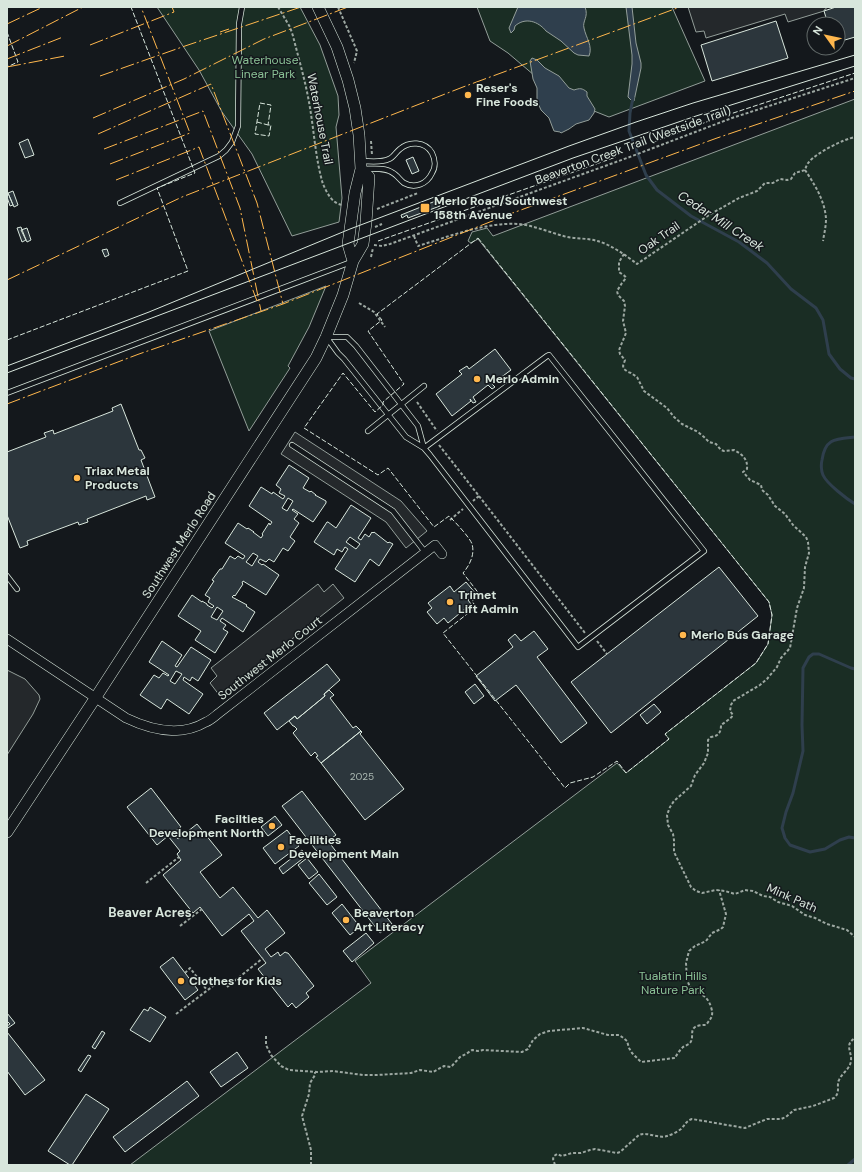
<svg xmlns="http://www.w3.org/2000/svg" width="862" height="1172" viewBox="0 0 862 1172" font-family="'DM Sans',sans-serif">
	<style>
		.green { fill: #1a2d24; stroke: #939e99 }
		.parking { fill: #24282b; stroke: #939e99 }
		.water { fill: #2f3f4d; stroke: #939e99 }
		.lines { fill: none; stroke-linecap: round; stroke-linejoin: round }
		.stream { stroke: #2f3f4d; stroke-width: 3 }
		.building { fill: #2c363c; stroke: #d8e6dc; fill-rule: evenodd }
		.service-casing { stroke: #d8e6dc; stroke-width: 6 }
		.minor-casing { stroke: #d8e6dc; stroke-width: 10 }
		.tertiary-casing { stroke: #d8e6dc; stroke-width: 12 }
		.path { stroke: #9da8a2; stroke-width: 2; stroke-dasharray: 3 2; stroke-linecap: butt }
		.service { stroke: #14181c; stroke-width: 4.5 }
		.minor { stroke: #14181c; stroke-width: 9 }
		.tertiary { stroke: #14181c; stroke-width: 11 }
		.tram { stroke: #d8e6dc; stroke-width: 1 }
		.fence { stroke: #d8e6dc; stroke-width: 1; stroke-dasharray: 5 2; stroke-linecap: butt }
		.power { stroke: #ffb74d; stroke-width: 1; stroke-dasharray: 14 3 2 3; stroke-linecap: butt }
		.poi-dot { fill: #ffb74d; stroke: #14181c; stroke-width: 1.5 }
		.labels { text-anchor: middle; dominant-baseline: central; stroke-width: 3; stroke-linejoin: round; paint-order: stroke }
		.number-label { font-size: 10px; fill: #adbab4 }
		.park-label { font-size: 12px; fill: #8ac095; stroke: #14181c }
		.poi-label { font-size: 12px; font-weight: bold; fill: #d8e6dc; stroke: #14181c; text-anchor: start }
		.street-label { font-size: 12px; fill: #d8e6dc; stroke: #14181c }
		.water-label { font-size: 13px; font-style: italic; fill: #d8e6dc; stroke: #14181c }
		.neighbourhood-label { font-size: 13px; font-weight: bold; fill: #d8e6dc; stroke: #14181c }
	</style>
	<rect width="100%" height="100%" fill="#14181c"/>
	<path class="green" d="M157 7H300L320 45 338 96 339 115 336 127 342 198 339 222 292 236 252 154 222 112 199 70Z
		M477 7H672L705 81 609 117 589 109 541 81 508 53 490 41Z
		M855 99V1165H130L371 983 355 961 617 763 626 773 669 739 665 734 756 663 768 644 772 615 769 602 478 239 471 243 468 241 472 232 487 228 493 236Z
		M326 286 309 327 288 366 290 368 249 431 209 331Z"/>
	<path class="parking" d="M688 7H826V9L824 10V11L788 22 785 14 706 38 704 31 696 32Z
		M295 432 401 501 427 531 406 548 386 522 281 454Z
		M318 584 324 592 333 584 344 598 220 696 210 683 217 676 211 668Z
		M7 670 25 679 39 695 40 699 33 714 7 755Z"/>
	<path class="water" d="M518 7H585C589 17 582 21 584 28 586 38 593 46 589 56L578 55 574 53 561 41 546 31C538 21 525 17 515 26L514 30 511 33 509 28Z
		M626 7H632L636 43 641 63V68L634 101H632L628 97 632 64V55Z
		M532 58 537 60 545 68 559 76 569 88 574 90C580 88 582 88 587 92V96L595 109 594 113 589 120 576 124 569 129 561 133 560 132 554 131 552 126 549 118 541 110 537 101V88L533 79 530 61Z"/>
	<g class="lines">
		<path class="stream" d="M633 98 630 113 629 131 646 175 657 190 691 216 739 242 767 263 791 289 816 308 823 320 829 354 840 369 851 378 855 379
			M855 437C836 439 825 438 822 460 821 464 821 471 823 475 827 484 847 499 855 504
			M855 669 851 668 819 654H813L809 657 803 668 802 725 803 751 793 793 786 812 782 828 785 838 790 845 810 852 825 849 840 840 849 837 855 838
			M848 1165 855 1159"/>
	</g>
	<path class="building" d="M836 7H855V37L838 42V24H828L824 11Z
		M776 21 788 58 712 81 701 45Z
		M28 139 34 155 25 158 19 143Z
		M413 157 419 171 412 174 406 160Z
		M13 191 18 205 14 207 8 193Z
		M7 193H8L13 205 10 206 7 197Z
		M443 198 444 201 439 203 440 206 408 218 407 215 402 218 401 215Z
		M21 227 26 240 22 242 17 228Z
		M27 228 31 240 27 242 21 230Z
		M107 249 109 255 105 257 102 250Z
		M495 349 511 370 492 384 495 387 492 389 488 385 473 397 476 402 473 403 470 399 471 401 452 416 436 394 462 374 459 371 467 366 469 369Z
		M121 404 139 450H141L145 458 141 460 155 497 147 500 146 496 87 519 88 522 79 525 78 522 27 541 28 545 20 548 7 515V452L46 437 44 433 53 430 54 434 113 411 112 408Z
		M289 465 309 478 303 488 310 492 311 491 316 495H315L326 501V503L313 522 293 509 292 510 298 514 294 519 299 523 290 537 295 541 288 551 283 548 274 562 269 559 266 562 260 559 258 562 262 565 263 564 279 575 266 595 243 581 242 583 243 584 235 596 234 595 232 597 247 605 246 606 255 612 243 632 222 618 220 621 226 625 223 629 228 632 215 653 195 640 201 631 178 616 192 595 202 602V601L207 604V605L212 608 214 606 208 602 210 598 205 595 214 581 212 580 220 569H222L230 556 235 559 238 556 243 559 245 556 225 543 238 523 247 529 248 528 254 532H253L261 538 263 535 262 534 269 523 270 525 272 522 249 506 261 487 272 494 273 492 283 499 285 496 279 493 281 489 276 485ZM288 498 293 501 287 511 282 508ZM253 553 258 556 252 566 246 562ZM217 607 223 611 217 620 211 617Z
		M351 505 371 518 358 538 361 540 365 534 369 537 372 532 373 533 374 532 388 543 389 542 393 544 379 566 370 559 355 582 335 569 348 549 345 547 342 552 337 549 334 555 314 542 327 522H328L336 528ZM350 537 360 544 356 549 346 542Z
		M719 567 758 616 611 733 571 682Z
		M466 582 476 594 468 600 471 604 448 623 444 618 437 624 427 612 432 608 428 603 450 586 454 592Z
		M534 631 548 649 537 657 587 723 561 743 516 685 495 701 476 676 513 647 508 640 515 634 521 641Z
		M162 641 182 655 175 666 177 667 191 647 211 660 198 681 192 677 190 681 184 677 183 680 203 694 189 714 167 699 161 709 140 695 154 675 159 678 163 673 168 676 169 675 149 662ZM176 671 182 674 175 684 170 681Z
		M327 664 340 680 324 694 325 696 297 719 295 716 277 730 264 713Z
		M475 684 484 696 474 704 465 692Z
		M329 690 334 695 330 698 353 728 356 726 361 731 321 763 316 757 318 756 315 752 311 756 293 733 297 729 294 726H293L289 721 295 716 297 719 325 696 324 694Z
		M654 704 661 712 647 724 640 715Z
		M361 731 362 732 360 734 404 789 365 820 321 763Z
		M151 788 181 827 173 833 178 839 197 824 222 855 200 872 220 898 233 887 258 918 267 910 285 933 265 949 271 957 278 952 280 956 285 952 287 953H288L314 986 306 993 309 997 296 1008 292 1003 288 1007 258 969 266 963 241 931 254 921 249 914 222 936 200 907 193 913 163 875 181 860 177 854 180 851 168 836 157 845 127 807Z
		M302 791 336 835 328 841 392 924 380 933 282 806Z
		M275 816 282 825 268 836 261 827Z
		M287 830 299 846 275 864 263 848Z
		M302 850 306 856 283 874 279 868Z
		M307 858 318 872 309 879 298 865Z
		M319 874 337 897 327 905 309 883Z
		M342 904 360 927 350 935 332 913Z
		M366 933 374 943 352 962 343 951Z
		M173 957 198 990 185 1000 160 967Z
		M150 1007 166 1017 150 1042 130 1030 144 1009 148 1011Z
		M7 1013 15 1023 8 1028 7 1026 10 1024 7 1021Z
		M102 1031 105 1033 95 1049 92 1047Z
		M7 1032 45 1080 25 1095 7 1071Z
		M237 1052 248 1068 221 1087 210 1072Z
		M88 1055 91 1056 81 1072 78 1070Z
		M187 1081 199 1096 125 1152 113 1137Z
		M86 1094 109 1109 72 1165H70L48 1151Z"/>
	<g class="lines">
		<defs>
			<path id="service" d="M361 161C370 161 381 163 389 159 393 158 396 152 400 149 409 141 425 141 432 153 435 159 436 167 432 173 427 184 415 189 404 183 400 180 397 175 393 173 385 167 372 169 363 169
				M120 203 219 156 226 150 232 142 238 126 239 24 242 7
				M326 337H347L356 346 418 426 424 448
				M327 338 338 353 344 359 406 437 424 448 430 455 578 647 704 551 549 355 547 356 424 448
				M7 393 351 262
				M368 431 424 386
				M292 445 393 511 425 552
				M7 576 17 589"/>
			<path id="minor" d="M7 639 126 718C151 730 181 737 206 722 211 720 215 716 219 713L435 545 442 554"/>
			<path id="tertiary" d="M318 7 337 47 348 80 355 108 359 135 361 169 355 193 348 244 353 261
				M7 832 96 697 316 358 326 337 343 295 353 261 363 244 366 223 369 177 361 169"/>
		</defs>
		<use href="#service" class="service-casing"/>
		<use href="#minor" class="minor-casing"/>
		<use href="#tertiary" class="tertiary-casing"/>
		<path class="path" d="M278 7 290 27 293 36C299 60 306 83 310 108 314 131 316 162 323 184 327 193 332 204 343 205
			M338 7 357 51 354 63
			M371 141 372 155
			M805 170C815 185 825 201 826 219 826 227 824 234 823 241
			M377 209 418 193
			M375 227 382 224
			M414 236 418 246C450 236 486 222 519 224 536 226 551 233 567 237 577 239 588 238 597 241 610 244 627 256 637 264L709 215 739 198 757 191 765 183H773L780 179 787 180 791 179 795 173 805 170C806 167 807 164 809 162 816 153 844 139 855 137
			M374 245 382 246 390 244 627 158 732 118 855 78
			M624 254 619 262V272C621 274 625 275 626 278L622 283 617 291 618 295 624 301 625 306 623 321 626 333 619 350 620 354 625 360 623 366 624 369 628 372 631 373 637 377 644 391 667 408 674 417 682 424 698 432 704 437 709 442 716 444 721 450 724 451 734 450C742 454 748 459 747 469L743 472 750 480 761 485 762 490 768 495 775 506 785 514 793 525 806 537 808 542 809 553 805 567 804 588 797 608 790 648 781 658 777 667 767 679 760 685 733 701 731 705 730 711 733 715C731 719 725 722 721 725 721 732 719 736 711 737L708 740V753L704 763 695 775 691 786 674 801 670 807 667 815 668 825 673 834 674 840V852L691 887 696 891 702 893 716 890 725 891 735 894 745 890 753 891 763 896 770 897 778 902 792 906 805 915 815 918 827 924 847 930 855 937
			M371 257 373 248
			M359 303 374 312 385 327
			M417 402 437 431
			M439 445 479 496 473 501
			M479 496 585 633
			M450 520 463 509
			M597 641 607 654
			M146 883 179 857
			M180 926 202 909
			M185 973 190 968 207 990
			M227 987 263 958
			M176 1014 221 980
			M266 1036V1045L271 1055 281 1066 289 1070 317 1072 333 1071 363 1075H377L411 1073 420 1070 433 1072 444 1066 451 1067 460 1057 466 1054 472 1050 478 1051 483 1050 522 1052 528 1049 533 1040 540 1034 549 1031 583 1028 608 1035H619L622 1037 627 1041 629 1048 632 1053 641 1062 675 1058C677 1054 680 1050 683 1047 685 1046 687 1045 689 1044 697 1037 684 1025 706 1025 711 1018 714 1016 711 1007 707 994 699 995 690 987L687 980 686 963 689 951 695 946 706 941 712 933 721 929 723 927 726 914 719 890
			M311 1165V1150L302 1116 309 1094 310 1083 315 1075V1072
			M555 1165 553 1159 554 1156 557 1154 562 1156 572 1153H581L590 1150 595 1149 617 1153 620 1152 639 1135C647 1131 657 1139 667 1136 671 1135 677 1132 681 1129 685 1125 686 1121 692 1119L745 1128 767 1119H781L786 1117 794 1110 813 1106 834 1098C841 1092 836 1086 839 1080 842 1073 850 1069 851 1061 852 1051 844 1045 855 1038"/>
		<use href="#service" class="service"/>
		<use href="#minor" class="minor"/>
		<use href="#tertiary" class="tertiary"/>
		<path class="tram" d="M7 366 149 312 350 229 569 146 636 122 693 103 855 55
			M7 373 573 158 696 116 855 66"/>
		<path class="fence" d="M7 8 10 7
			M7 32 18 62 7 67
			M260 103 271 105 268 125H271L269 136 255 134Z
			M257 122 268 125
			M654 142 709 121 855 73
			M478 238 769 602 772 615 768 644 756 663 665 734 669 739 626 773 617 761 593 777 570 783 565 788 443 633 476 607 472 601 480 595 463 573C470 565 475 554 472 544 470 538 457 524 452 519L449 516 434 527 388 468 378 475 304 428 343 373 375 412 383 405V402L404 384 368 331 382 320 377 314Z
			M378 241 616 157
			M7 340 188 271 157 188 195 173 131 7"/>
		<path class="power" d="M7 24 43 7
			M220 32 229 29
			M90 45 174 12 172 7
			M7 46 83 7
			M7 59 63 37
			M7 67 65 56
			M100 76 185 46 301 7
			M93 118 184 79 264 39 348 7
			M98 134 211 84 257 203 283 304
			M104 149 203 111 240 208 261 311
			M110 164 190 133 141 7
			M116 180 199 147 257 301
			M7 280 182 197 463 87 680 7
			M7 404 139 354 283 304 510 214 717 138 855 91"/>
	</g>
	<g class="poi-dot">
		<circle cx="468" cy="95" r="4"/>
		<rect x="420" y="203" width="10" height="10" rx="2"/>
		<circle cx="477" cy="379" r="4"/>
		<circle cx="77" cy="478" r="4"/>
		<circle cx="450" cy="602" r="4"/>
		<circle cx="683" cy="635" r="4"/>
		<circle cx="272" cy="826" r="4"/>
		<circle cx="281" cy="847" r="4"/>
		<circle cx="346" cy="920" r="4"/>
		<circle cx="181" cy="981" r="4"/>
	</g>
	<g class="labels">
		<g class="number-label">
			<text x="362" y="776">2025</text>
		</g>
		<g class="park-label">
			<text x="265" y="60">Waterhouse<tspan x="265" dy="14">Linear Park</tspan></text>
			<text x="673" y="976">Tualatin Hills<tspan x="673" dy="14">Nature Park</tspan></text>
		</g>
		<g class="poi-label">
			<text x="476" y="88">Reser's<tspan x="476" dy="14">Fine Foods</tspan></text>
			<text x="434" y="201">Merlo Road/Southwest<tspan x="434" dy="14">158th Avenue</tspan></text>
			<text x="485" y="379">Merlo Admin</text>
			<text x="85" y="471">Triax Metal<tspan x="85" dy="14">Products</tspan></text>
			<text x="458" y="595">Trimet<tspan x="458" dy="14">Lift Admin</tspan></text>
			<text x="691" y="635">Merlo Bus Garage</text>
			<text x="264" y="819" text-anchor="end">Facilties<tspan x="264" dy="14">Development North</tspan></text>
			<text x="289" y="840">Facilities<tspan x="289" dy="14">Development Main</tspan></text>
			<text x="354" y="913">Beaverton<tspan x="354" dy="14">Art Literacy</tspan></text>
			<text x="189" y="981">Clothes for Kids</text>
		</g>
		<g class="street-label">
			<text transform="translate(320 119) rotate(79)">Waterhouse Trail</text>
			<text transform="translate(633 145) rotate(-20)">Beaverton Creek Trail (Westside Trail)</text>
			<text transform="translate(659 238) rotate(-35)">Oak Trail</text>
			<text transform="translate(179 545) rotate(-57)">Southwest Merlo Road</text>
			<text transform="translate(270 658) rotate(-38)">Southwest Merlo Court</text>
			<text transform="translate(792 898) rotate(24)">Mink Path</text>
		</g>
		<g class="water-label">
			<text transform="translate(721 221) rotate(33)">Cedar Mill Creek</text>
		</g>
		<g class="neighbourhood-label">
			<text x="150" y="912">Beaver Acres</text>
		</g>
	</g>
	<rect width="862" height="1172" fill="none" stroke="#d8e6dc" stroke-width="16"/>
	<g transform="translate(826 36) rotate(303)"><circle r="19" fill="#14181c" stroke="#626a69"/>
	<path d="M0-3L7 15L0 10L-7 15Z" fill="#ffb74d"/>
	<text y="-6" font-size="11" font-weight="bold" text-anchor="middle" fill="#d8e6dc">N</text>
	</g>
</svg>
